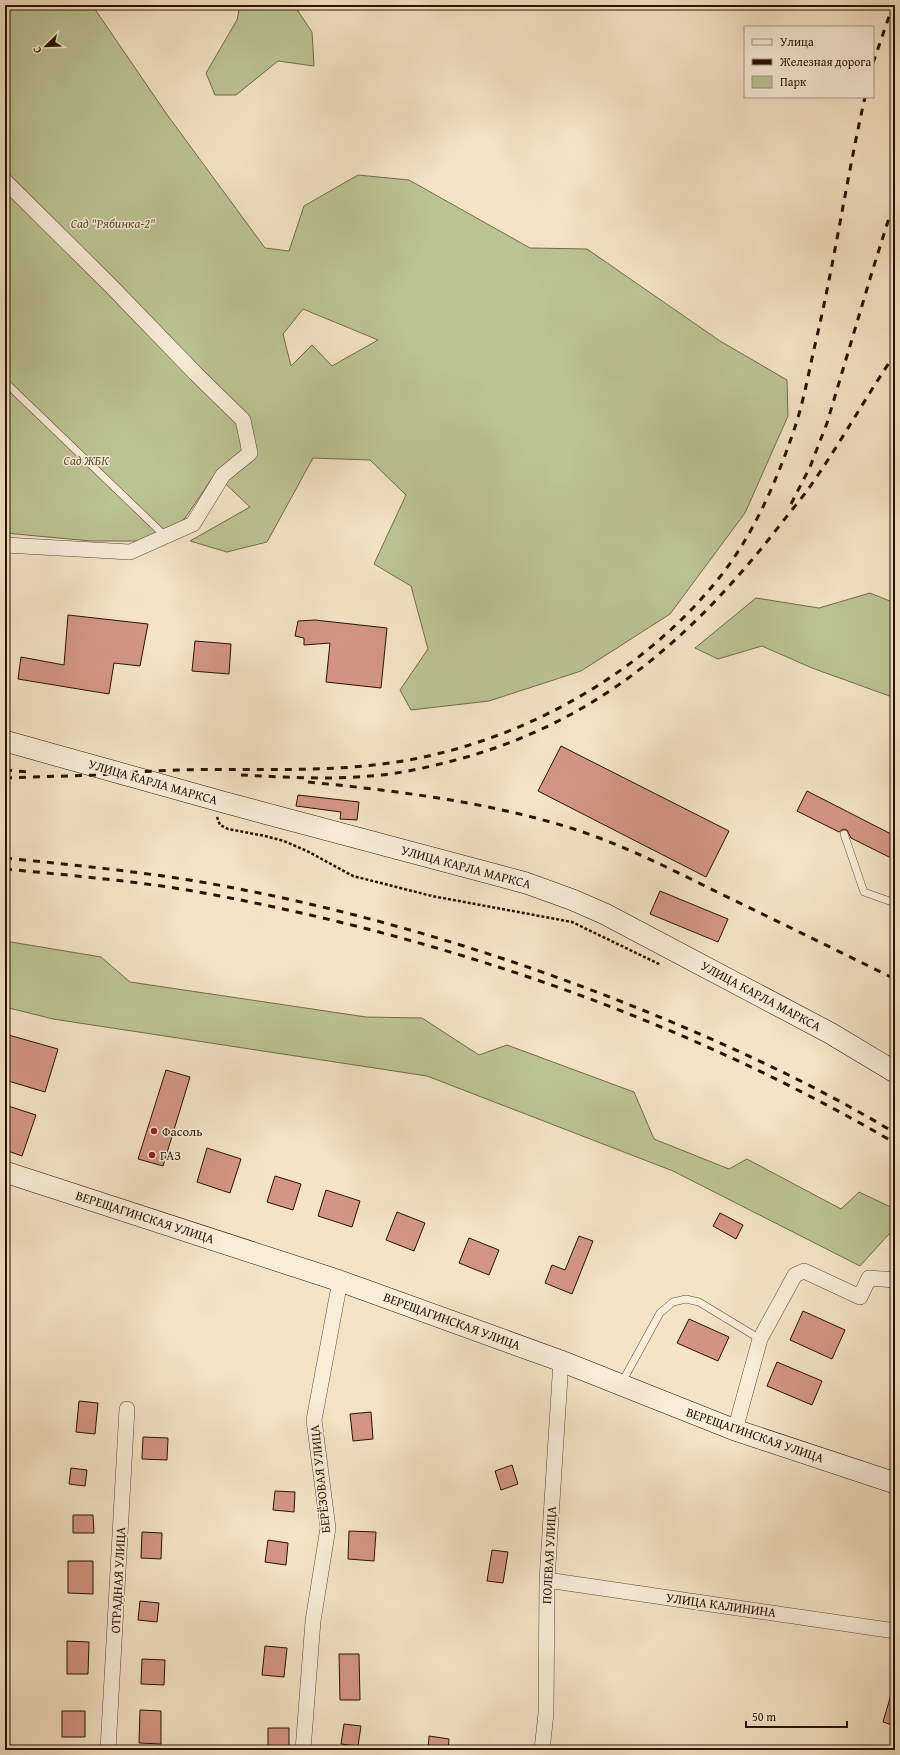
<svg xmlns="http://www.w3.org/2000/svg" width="900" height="1755" viewBox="0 0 900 1755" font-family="'Gentium Book Plus',serif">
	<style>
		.green { fill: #bcc494; stroke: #726b4a; fill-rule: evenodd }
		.building { fill: #d49684; stroke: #281201 }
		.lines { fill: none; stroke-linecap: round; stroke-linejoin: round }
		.lane-casing { stroke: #5b4632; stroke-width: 8 }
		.street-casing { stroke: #5b4632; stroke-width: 16 }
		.secondary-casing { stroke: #281201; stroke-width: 22 }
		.path { stroke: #281201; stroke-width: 2.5; stroke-dasharray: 3 2; stroke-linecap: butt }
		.lane { stroke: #f8edd9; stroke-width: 7 }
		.street { stroke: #f8edd9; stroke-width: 15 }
		.secondary { stroke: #f8edd9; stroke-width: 21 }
		.rail { stroke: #281201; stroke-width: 3; stroke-dasharray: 7 7; stroke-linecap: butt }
		.poi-dot { fill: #8f2418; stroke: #f8edd9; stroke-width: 1.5 }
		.labels { text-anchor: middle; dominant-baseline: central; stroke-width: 3; stroke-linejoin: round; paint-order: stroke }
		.park-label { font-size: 13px; font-style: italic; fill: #5c5034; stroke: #f8edd9 }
		.street-label { font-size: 13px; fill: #281201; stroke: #f8edd9 }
		.poi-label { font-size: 13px; fill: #281201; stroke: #f8edd9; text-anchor: start }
	</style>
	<rect width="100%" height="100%" fill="#f4e4c5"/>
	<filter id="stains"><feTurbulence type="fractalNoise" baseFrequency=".005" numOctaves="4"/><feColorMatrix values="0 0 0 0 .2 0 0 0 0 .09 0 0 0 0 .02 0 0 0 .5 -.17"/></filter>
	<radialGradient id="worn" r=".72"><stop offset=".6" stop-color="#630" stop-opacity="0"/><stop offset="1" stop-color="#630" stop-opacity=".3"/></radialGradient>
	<path class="green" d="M5 5H92L168 116 265 248 289 251 304 206 358 175 409 180 530 248 587 249 720 341 787 380 788 416 745 513 670 614 581 671 489 701 411 710 400 690 428 649 411 586 374 564 406 495 370 460 313 458 267 542 227 552 190 541 250 507 215 474 181 524 140 541H91L5 533ZM303 309 378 340 332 366 312 345 291 366 283 334Z
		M240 5H294L312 32 314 66 278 61 236 95H215L206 73 237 20Z
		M870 593 895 603V698L812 668 762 646 718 659 695 648 756 598 819 608Z
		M5 941 101 957 130 982 366 1017 422 1018 479 1055 507 1045 634 1092 654 1139 729 1169 747 1159 841 1209 859 1192 895 1209V1236L889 1234 860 1266 673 1171 427 1076 53 1019 5 1007Z"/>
	<path class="building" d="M68 615 148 624 140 666 114 663 109 694 18 679 21 657 64 665Z
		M315 620 387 628 381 688 326 682 330 643 304 645V638L295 636 298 621Z
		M195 641 231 644 229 674 192 671Z
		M561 746 729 831 706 877 538 791Z
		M807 791 895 836V860L851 838 847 830 843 829 839 832 797 811Z
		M298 795 359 802 357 820 340 819 341 812 296 806Z
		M660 891 728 919 718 942 650 914Z
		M5 1034 58 1049 45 1092 5 1080Z
		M166 1070 190 1077 163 1166 138 1159Z
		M5 1105 36 1115 22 1156 5 1150Z
		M207 1148 241 1159 230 1193 197 1182Z
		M275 1176 301 1184 293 1210 267 1202Z
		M326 1190 360 1201 352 1227 318 1216Z
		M397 1212 425 1223 414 1251 386 1240Z
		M720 1213 743 1225 736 1239 713 1226Z
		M579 1236 593 1241 572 1294 545 1283 552 1265 565 1270Z
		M469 1238 499 1250 489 1275 459 1263Z
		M803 1311 845 1330 832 1359 790 1340Z
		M689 1319 729 1337 718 1361 677 1343Z
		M777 1362 822 1381 812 1405 767 1386Z
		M79 1401 98 1403 95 1434 76 1432Z
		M371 1412 373 1439 353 1441 350 1414Z
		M143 1437 168 1438 167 1460 142 1459Z
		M512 1465 518 1484 501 1490 495 1471Z
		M71 1468 87 1470 85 1486 69 1484Z
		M275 1491 295 1492 294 1512 273 1510Z
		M73 1515H93L94 1533H73Z
		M349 1531 376 1532 374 1561 348 1559Z
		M142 1532 162 1533 161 1559 141 1558Z
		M268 1540 288 1543 286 1565 265 1562Z
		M492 1550 508 1552 503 1583 487 1581Z
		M68 1561H93V1594L68 1593Z
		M140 1601 159 1603 157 1622 138 1620Z
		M67 1641 89 1642 88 1674H67Z
		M265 1646 287 1648 284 1677 262 1675Z
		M339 1654H359L360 1700H340Z
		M142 1659 165 1660 164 1685 141 1684Z
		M892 1691H895V1726L883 1722Z
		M140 1710 161 1711V1744L139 1743Z
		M62 1711H85V1737H62Z
		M344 1724 361 1726 358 1746 341 1744Z
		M268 1728H289V1750H268Z
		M429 1736 449 1739 448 1750H428Z"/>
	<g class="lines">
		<defs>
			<path id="lane" d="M5 382 161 532
				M844 834 864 892 895 903
				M621 1384 660 1313 673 1302 686 1299 699 1302 760 1339"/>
			<path id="street" d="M5 181 111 286 196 374 243 420 250 453 223 475 193 524 130 552 5 545
				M735 1430 760 1339 795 1275 804 1271 860 1297 869 1278 895 1280
				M547 1580 895 1631
				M108 1750 127 1409
				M303 1750 313 1621 328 1528 314 1420 340 1281
				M542 1750 546 1713 547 1580 561 1361"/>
			<path id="secondary" d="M5 741 223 802 526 883 573 900 605 914 830 1033 895 1072
				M5 1172 340 1281 561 1361 735 1430 895 1483"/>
		</defs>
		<use href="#lane" class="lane-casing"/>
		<use href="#street" class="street-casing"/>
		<use href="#secondary" class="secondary-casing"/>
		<path class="path" d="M217 817 220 825 228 829 265 836 284 841 307 851 353 876 432 896 572 922 661 965"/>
		<use href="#lane" class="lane"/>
		<use href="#street" class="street"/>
		<use href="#secondary" class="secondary"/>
		<path class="rail" d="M873 63 893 5
			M791 504 810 467 827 423 872 272 889 218 895 204
			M5 770 29 772
			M241 775C283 777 328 780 370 776 398 774 425 768 452 761 591 725 686 644 773 534 785 518 798 503 809 488 840 444 865 398 895 354
			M5 778C35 777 65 776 95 775 123 773 150 771 178 770 249 768 320 773 390 763 517 745 644 675 723 573 755 531 777 480 794 430 803 404 808 376 814 349 834 266 846 181 865 97
			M308 782C398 791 490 802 577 830 625 846 671 869 717 892 777 921 836 950 895 979
			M5 858C82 866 158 873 234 888 391 918 546 968 693 1031 762 1061 831 1094 895 1133
			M5 869C77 876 150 882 220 896 456 941 688 1022 895 1143"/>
	</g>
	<g class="poi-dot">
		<circle cx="154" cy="1131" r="4"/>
		<circle cx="152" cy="1155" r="4"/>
	</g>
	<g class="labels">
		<g class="park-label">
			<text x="113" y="223">Сад "Рябинка-2"</text>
			<text x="86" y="460">Сад ЖБК</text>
		</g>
		<g class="street-label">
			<text transform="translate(153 782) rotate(16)">УЛИЦА КАРЛА МАРКСА</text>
			<text transform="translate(466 867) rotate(15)">УЛИЦА КАРЛА МАРКСА</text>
			<text transform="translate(761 996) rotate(28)">УЛИЦА КАРЛА МАРКСА</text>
			<text transform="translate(145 1217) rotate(18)">ВЕРЕЩАГИНСКАЯ УЛИЦА</text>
			<text transform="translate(452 1321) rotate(20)">ВЕРЕЩАГИНСКАЯ УЛИЦА</text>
			<text transform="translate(755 1435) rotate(19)">ВЕРЕЩАГИНСКАЯ УЛИЦА</text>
			<text transform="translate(320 1479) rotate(-96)">БЕРЁЗОВАЯ УЛИЦА</text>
			<text transform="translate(549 1555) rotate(-87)">ПОЛЕВАЯ УЛИЦА</text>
			<text transform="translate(118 1580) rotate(-87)">ОТРАДНАЯ УЛИЦА</text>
			<text transform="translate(721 1605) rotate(8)">УЛИЦА КАЛИНИНА</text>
		</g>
		<g class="poi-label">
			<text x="162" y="1131">Фасоль</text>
			<text x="160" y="1155">ГАЗ</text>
		</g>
	</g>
	<rect width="900" height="1755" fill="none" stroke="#f4e4c5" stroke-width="20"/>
	<rect x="6" y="6" width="888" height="1743" fill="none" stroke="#281201" stroke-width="2"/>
	<rect x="10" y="10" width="880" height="1735" fill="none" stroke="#281201"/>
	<rect x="744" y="26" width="130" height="72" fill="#f8edd9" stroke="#a59583"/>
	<rect x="752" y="39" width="20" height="6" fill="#f8edd9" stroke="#a59583"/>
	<text x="780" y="46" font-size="12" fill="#281201">Улица</text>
	<rect x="752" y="59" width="20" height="6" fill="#281201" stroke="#a59583"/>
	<text x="780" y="66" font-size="12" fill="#281201">Железная дорога</text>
	<rect x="752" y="76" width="20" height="12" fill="#bcc494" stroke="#a59583"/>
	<text x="780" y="86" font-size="12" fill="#281201">Парк</text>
	<g transform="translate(46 46) rotate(247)" stroke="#f8edd9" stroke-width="3" paint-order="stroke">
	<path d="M0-3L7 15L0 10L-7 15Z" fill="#281201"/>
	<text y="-6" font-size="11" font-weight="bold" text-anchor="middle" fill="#281201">С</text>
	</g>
	<path d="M746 1721v6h101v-6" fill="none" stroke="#281201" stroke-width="2"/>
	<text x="752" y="1721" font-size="12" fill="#281201" stroke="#f8edd9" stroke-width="3" paint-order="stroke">50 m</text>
	<rect width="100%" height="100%" filter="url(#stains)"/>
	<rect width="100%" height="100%" fill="url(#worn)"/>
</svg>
